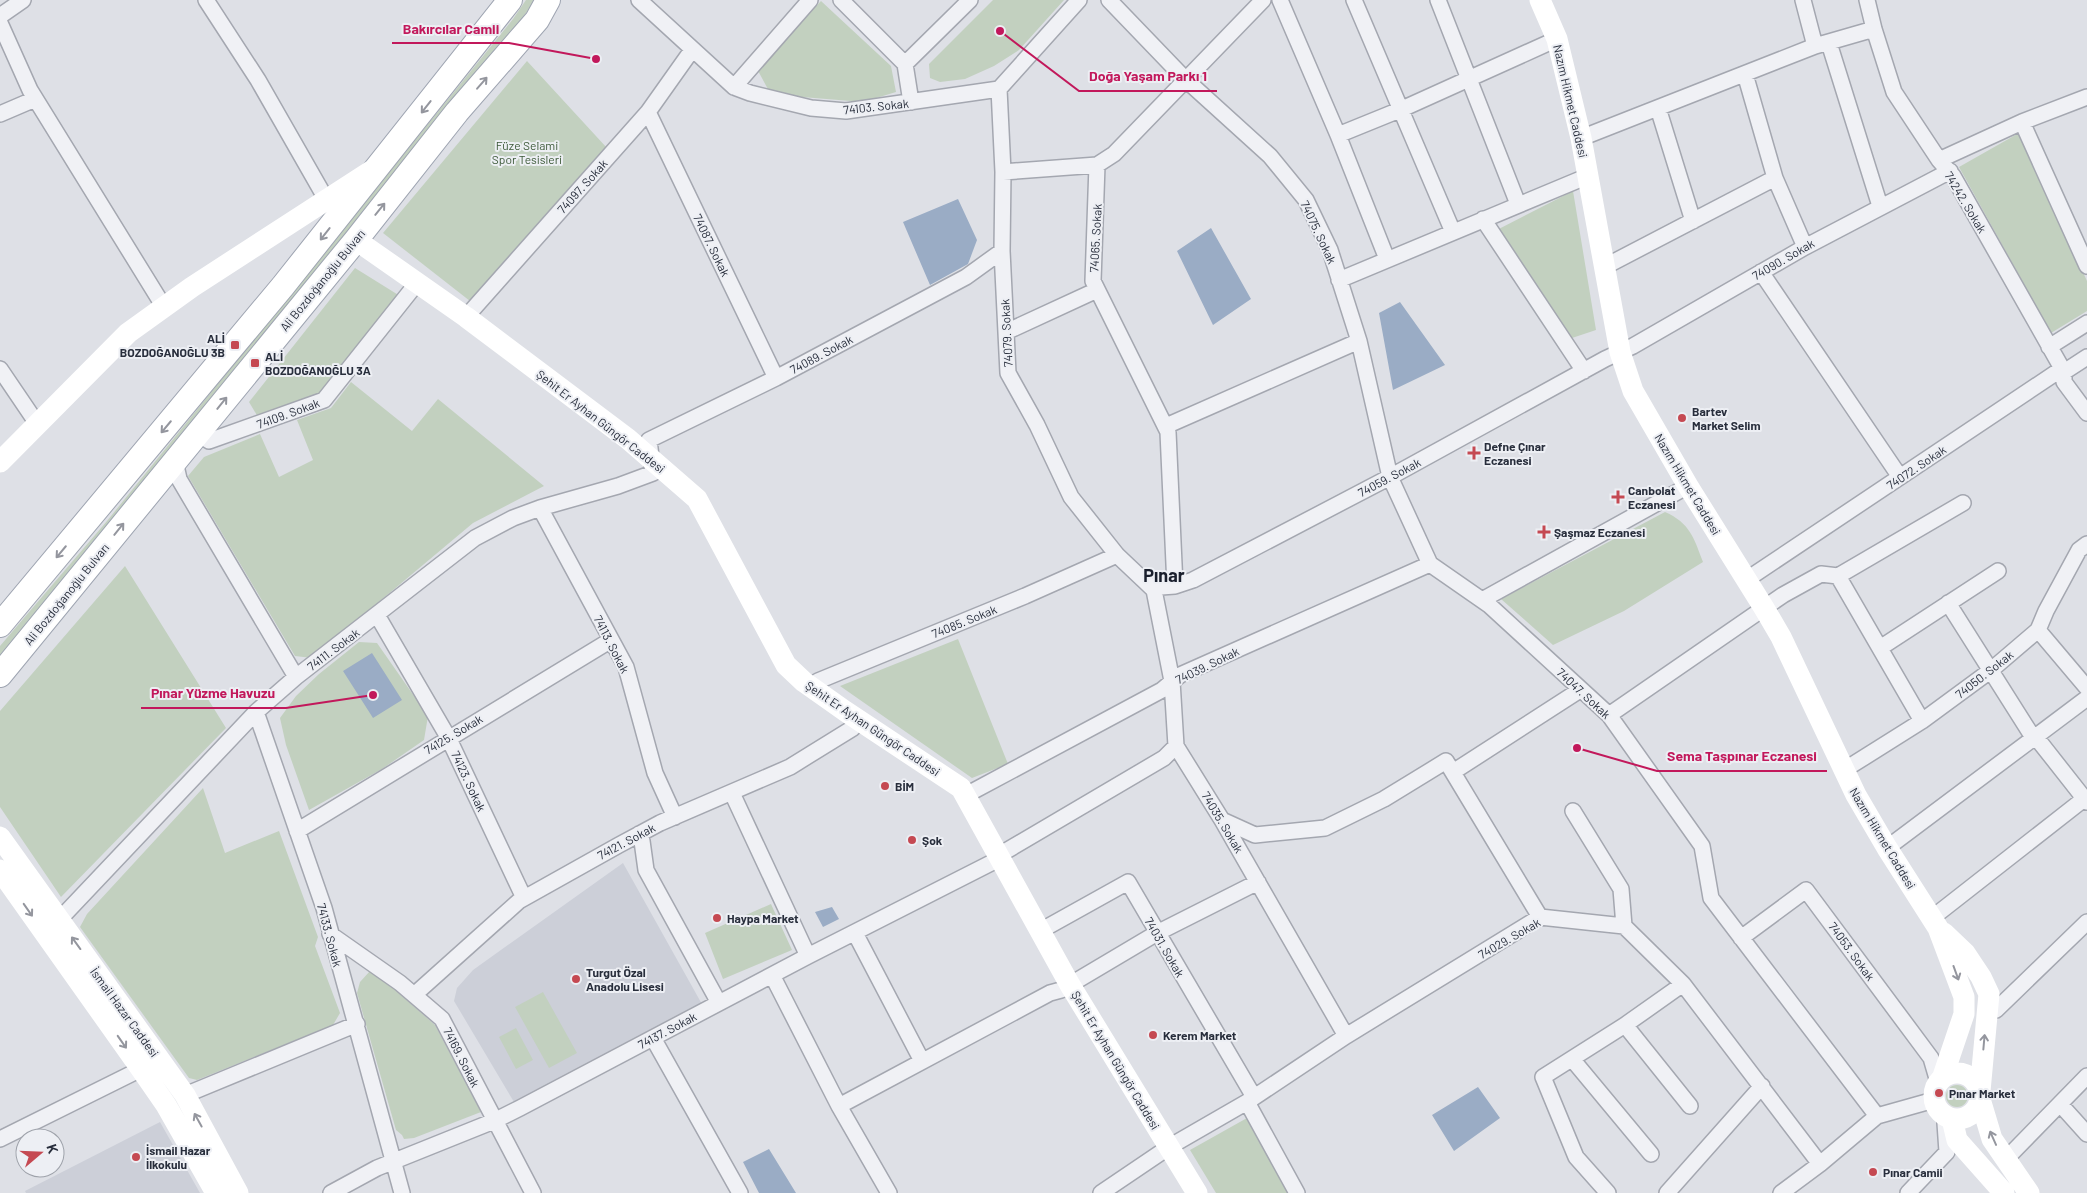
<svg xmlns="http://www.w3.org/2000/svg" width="2087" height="1193" viewBox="0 0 2087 1193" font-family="Barlow,sans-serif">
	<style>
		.built { fill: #cccfd8 }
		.green { fill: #c2d0bf }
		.water { fill: #9aacc5 }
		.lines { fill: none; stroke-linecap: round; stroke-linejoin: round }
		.street-casing { stroke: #a4a7b0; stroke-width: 18 }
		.primary-casing { stroke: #9ea4b1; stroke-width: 26 }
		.street { stroke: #f0f1f5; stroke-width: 15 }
		.secondary { stroke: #fff; stroke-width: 21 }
		.primary { stroke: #fff; stroke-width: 24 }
		.oneway { stroke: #94969e }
		.poi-dot { fill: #c54952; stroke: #edeff4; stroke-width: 2 }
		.labels { text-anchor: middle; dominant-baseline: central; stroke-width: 4; stroke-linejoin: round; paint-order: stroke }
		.street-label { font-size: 12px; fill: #282e3c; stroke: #edeff4 }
		.park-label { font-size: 12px; fill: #3a5736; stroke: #edeff4 }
		.poi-label { font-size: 12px; font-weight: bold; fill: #282e3c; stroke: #edeff4; text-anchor: start }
		.district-label { font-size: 18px; font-weight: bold; fill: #1a1f2d; stroke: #edeff4 }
		.leader { fill: none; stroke: #c2185b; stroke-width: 2 }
		.callout-dot { fill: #c2185b; stroke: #edeff4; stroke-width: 2 }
		.callout-label { font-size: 14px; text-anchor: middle; font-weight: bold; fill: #c2185b; stroke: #edeff4; stroke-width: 4; stroke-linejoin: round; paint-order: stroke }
	</style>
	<rect width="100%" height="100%" fill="#dee0e6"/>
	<path class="built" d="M623 863 703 1006 514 1102 454 1001 457 988 473 970Z
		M160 1122 200 1193H26L25 1191Z"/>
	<path class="green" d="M526 0H535L519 23 332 250 0 662V646L107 521 513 19Z
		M993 0H1064L1019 50 994 66 965 79 940 82 930 78 929 64Z
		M821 1 891 66 896 92 863 102 802 97 769 91 757 69Z
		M527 61 607 148 470 301 383 233Z
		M2019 133 2087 281V311L2051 333 1959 167Z
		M1573 191 1596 330 1563 341 1491 233Z
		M355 268 400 296 320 398 258 417 249 402Z
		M351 382 412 431 438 399 544 486 473 523 312 658 295 656 188 476 204 457 260 434 279 477 313 460 297 420 331 408Z
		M1665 512C1690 523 1694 538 1703 562L1624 611 1553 645 1501 599Z
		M125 566 226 728 61 897 0 807V711Z
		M958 639 1008 764 972 778 840 686Z
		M359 642 377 643 428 716 424 740 382 769 309 810 286 745 280 718 296 696 319 674Z
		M203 788 225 853 279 831 318 937 315 946 340 1013 333 1025 197 1080 189 1078 80 927 87 914Z
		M771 904 792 950 723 979 705 933Z
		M370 971 393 988 435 1025 481 1112 414 1138 404 1139 402 1135 396 1130 357 993 360 982Z
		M543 992 577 1053 549 1068 515 1007Z
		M516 1028 533 1060 516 1069 499 1037Z
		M1946 1096a11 11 0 1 1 22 0a11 11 0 1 1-22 0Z
		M1247 1118 1290 1193H1216L1190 1150Z"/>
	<path class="water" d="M958 199 977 240 968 264 930 285 903 222Z
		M1211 228 1251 299 1213 325 1177 251Z
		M1400 302 1445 365 1393 390 1379 313Z
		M372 653 402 700 373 718 343 671Z
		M832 907 839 919 823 927 815 912Z
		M1478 1087 1500 1118 1454 1151 1432 1115Z
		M769 1149 796 1193H759L743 1162Z"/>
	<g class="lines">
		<defs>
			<path id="street" d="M206 0 258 80 326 199
				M639 0 734 87 750 93 811 108 846 111 999 89 1079 0
				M841 0 905 64 911 102
				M1109 0 1185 79 1270 156 1306 200 1330 250 1359 341 1390 477 1430 564 1489 605 1609 715 1702 846 1711 898 1877 1116
				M1280 0 1338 135 1387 259
				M1354 0 1453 232
				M1438 0 1518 204
				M1803 0 1815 46
				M1867 0 1874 29 1894 92 1939 160 1953 176 2064 372V382L2087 413
				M0 16 23 0
				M0 23 30 90 164 307
				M1829 43 1880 206
				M905 64 970 0
				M1745 74 1775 178 1805 247
				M734 87 810 0
				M999 89 1003 172 1002 251 1008 373 1037 425 1071 497 1117 555 1154 590
				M1658 108 1693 221
				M648 112 776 378
				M0 114 35 99
				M2022 122 2087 266
				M1338 135 1402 109 1557 39
				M1581 138 1815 46 1874 29
				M1939 160 2022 122 2087 97
				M1097 165 1093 281 1168 432 1175 586
				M1097 165 1114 154 1263 0
				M1003 172 1097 165
				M1483 219 1584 371
				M1604 267 1775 178
				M1761 272 1900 477
				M1339 280 1588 176
				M466 317 648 112 692 50
				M1006 332 1097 290
				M2049 347 2087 323
				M0 369 38 425
				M1166 426 1359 341
				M197 433 209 441 324 400 417 283
				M175 461 179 479 296 677
				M540 508 626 667 655 773 675 817
				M1838 576 1963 503
				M1746 580 2057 372H2064L2087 357
				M1154 590 1161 587 1175 586 1193 580 1390 477 1605 359 1633 346 1805 247 1950 171
				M1154 590 1172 681 1176 746 1222 820 1346 1036
				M1482 600 1688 486
				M1948 603 2034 739 2039 741 2087 802
				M377 615 448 737 524 898
				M2038 630 2087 688
				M1880 648 1998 571
				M813 688 818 681 1025 596 1117 555
				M256 712 324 908 402 1193
				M1609 715 1783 595 1821 574 1838 576 1922 721
				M1844 770 1922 721 1990 671 2038 630 2046 611 2079 550 2087 544
				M1453 772 1580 690
				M732 793 808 956
				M966 795 1162 690 1180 675 1430 564
				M1573 811 1621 889 1624 926
				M1222 820 1255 835 1325 828 1384 799 1446 761 1540 917
				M297 831 611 640
				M639 834 642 841 646 870 719 1003
				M1887 848 2087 698
				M1932 918 2084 799
				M59 920 256 712 296 677 475 538 513 518 540 508 618 486 653 473 649 440 776 378 966 277 1002 251
				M1040 931 1128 882 1254 1097
				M855 933 922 1061
				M330 934 400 983 442 1019 533 1193
				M1741 938 1806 890 1931 1058 1938 1082
				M772 975 839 1106 889 1193
				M414 995 519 901 619 845 660 823 790 767 853 728 858 721
				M1987 1010H1996L2087 922
				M1625 1025 1690 1106
				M653 1038 740 1193
				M1572 1059 1651 1154
				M185 1095 357 1024
				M1247 1102 1297 1193
				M2060 1104 2087 1134
				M839 1106 1050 993 1061 990 1157 933 1258 882
				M0 1139 141 1069
				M2005 1160 2087 1076
				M331 1193 377 1168 494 1121 520 1108 808 956 991 863 1006 851 1164 758 1176 746
				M1101 1193 1169 1147 1247 1102 1346 1036 1540 917 1624 926 1683 984 1820 1164
				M1608 1193 1576 1157 1543 1077 1625 1025 1683 984
				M1667 1193 1762 1086
				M1781 1193 1820 1164 1877 1116 1934 1100
				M1908 1193 1947 1152 1945 1123"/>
			<path id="primary" d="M0 625 283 286 510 0
				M0 675 356 240 457 112 537 20 548 0"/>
		</defs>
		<use href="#street" class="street-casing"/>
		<use href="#primary" class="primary-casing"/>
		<use href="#street" class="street"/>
		<path class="secondary" d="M1540 0 1557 39 1581 138 1620 352 1633 391 1688 486 1764 608 1781 637 1856 795 1887 848 1938 928 1964 997V1014L1943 1076
			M356 240 466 317 628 439 697 499 786 665 804 682 845 711 961 788 1070 985 1197 1193
			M0 462 128 333 192 287 371 171
			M0 837 185 1095 238 1193
			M0 870 141 1069 166 1105 216 1193
			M1944 933 1965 953 1981 977 1989 994 1980 1091
			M1934 1096a23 23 0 1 1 46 0a23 23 0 1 1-46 0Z
			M1980 1099 1992 1139 2029 1193
			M1952 1119 1957 1140 2004 1193"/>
		<use href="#primary" class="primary"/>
	</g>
	<defs><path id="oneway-shaft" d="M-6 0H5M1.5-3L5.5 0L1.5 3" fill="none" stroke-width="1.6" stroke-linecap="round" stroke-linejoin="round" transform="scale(1.25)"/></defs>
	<g class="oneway">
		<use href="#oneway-shaft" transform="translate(482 83) rotate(-49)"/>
		<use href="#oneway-shaft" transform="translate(426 107) rotate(128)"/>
		<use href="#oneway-shaft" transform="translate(380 209) rotate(-51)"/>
		<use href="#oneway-shaft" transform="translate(325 234) rotate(128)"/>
		<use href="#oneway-shaft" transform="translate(222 403) rotate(-51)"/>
		<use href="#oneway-shaft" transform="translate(166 427) rotate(130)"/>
		<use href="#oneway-shaft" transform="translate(119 529) rotate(-51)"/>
		<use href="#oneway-shaft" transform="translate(61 552) rotate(130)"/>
		<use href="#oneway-shaft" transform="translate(28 910) rotate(55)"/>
		<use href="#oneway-shaft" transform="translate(76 943) rotate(-126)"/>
		<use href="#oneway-shaft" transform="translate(1956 973) rotate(70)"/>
		<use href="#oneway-shaft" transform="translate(122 1042) rotate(55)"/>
		<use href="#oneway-shaft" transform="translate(1984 1042) rotate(-85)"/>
		<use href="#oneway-shaft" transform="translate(198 1120) rotate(-119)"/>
		<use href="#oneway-shaft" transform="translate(1993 1138) rotate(-114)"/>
	</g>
	<g class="poi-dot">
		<rect x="230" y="340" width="10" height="10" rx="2.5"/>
		<rect x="250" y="358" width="10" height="10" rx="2.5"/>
		<circle cx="1682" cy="418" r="5"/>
		<path d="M1471.5 445.5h5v5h5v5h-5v5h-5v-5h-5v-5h5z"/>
		<path d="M1615.5 489.5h5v5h5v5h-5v5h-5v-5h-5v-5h5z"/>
		<path d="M1541.5 524.5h5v5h5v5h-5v5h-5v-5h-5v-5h5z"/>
		<circle cx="885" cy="786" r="5"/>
		<circle cx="912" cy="840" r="5"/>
		<circle cx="717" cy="918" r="5"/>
		<circle cx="576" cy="979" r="5"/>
		<circle cx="1153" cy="1035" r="5"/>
		<circle cx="1939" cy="1093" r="5"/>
		<circle cx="136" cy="1157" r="5"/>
		<circle cx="1873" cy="1172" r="5"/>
	</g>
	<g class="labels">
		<g class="street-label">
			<text transform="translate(1571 101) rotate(77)">Nazım Hikmet Caddesi</text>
			<text transform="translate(876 106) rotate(-6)">74103. Sokak</text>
			<text transform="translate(582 186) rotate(-48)">74097. Sokak</text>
			<text transform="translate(1966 202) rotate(59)">74242. Sokak</text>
			<text transform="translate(1319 232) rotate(65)">74075. Sokak</text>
			<text transform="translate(1095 238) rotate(-87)">74065. Sokak</text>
			<text transform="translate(712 245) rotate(64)">74087. Sokak</text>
			<text transform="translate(1783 259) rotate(-30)">74090. Sokak</text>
			<text transform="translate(322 280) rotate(-51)">Ali Bozdoğanoğlu Bulvarı</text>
			<text transform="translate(1006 333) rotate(-93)">74079. Sokak</text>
			<text transform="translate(821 354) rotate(-28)">74089. Sokak</text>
			<text transform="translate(288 413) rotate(-20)">74109. Sokak</text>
			<text transform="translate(601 421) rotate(38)">Şehit Er Ayhan Güngör Caddesi</text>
			<text transform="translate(1916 467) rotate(-34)">74072. Sokak</text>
			<text transform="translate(1389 477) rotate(-28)">74059. Sokak</text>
			<text transform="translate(1688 484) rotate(59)">Nazım Hikmet Caddesi</text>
			<text transform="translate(66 594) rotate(-51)">Ali Bozdoğanoğlu Bulvarı</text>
			<text transform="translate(964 621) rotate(-22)">74085. Sokak</text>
			<text transform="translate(612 644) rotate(63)">74113. Sokak</text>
			<text transform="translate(333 649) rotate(-37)">74111. Sokak</text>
			<text transform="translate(1207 665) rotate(-26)">74039. Sokak</text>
			<text transform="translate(1984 674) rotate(-38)">74050. Sokak</text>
			<text transform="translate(1584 693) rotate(43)">74047. Sokak</text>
			<text transform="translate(873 728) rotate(34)">Şehit Er Ayhan Güngör Caddesi</text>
			<text transform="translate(453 734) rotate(-31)">74125. Sokak</text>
			<text transform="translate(469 781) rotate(65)">74123. Sokak</text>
			<text transform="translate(1223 822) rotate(59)">74035. Sokak</text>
			<text transform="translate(1883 838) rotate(59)">Nazım Hikmet Caddesi</text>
			<text transform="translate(626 841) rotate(-28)">74121. Sokak</text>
			<text transform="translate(330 935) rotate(75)">74133. Sokak</text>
			<text transform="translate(1509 938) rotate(-30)">74029. Sokak</text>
			<text transform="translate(1165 947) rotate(60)">74031. Sokak</text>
			<text transform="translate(1852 951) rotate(54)">74053. Sokak</text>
			<text transform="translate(125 1012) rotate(54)">İsmail Hazar Caddesi</text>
			<text transform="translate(667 1030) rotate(-28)">74137. Sokak</text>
			<text transform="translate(462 1057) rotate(63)">74169. Sokak</text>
			<text transform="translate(1116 1060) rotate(59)">Şehit Er Ayhan Güngör Caddesi</text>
		</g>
		<g class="park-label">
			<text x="527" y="145">Füze Selami<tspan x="527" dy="14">Spor Tesisleri</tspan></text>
		</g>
		<g class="poi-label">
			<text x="225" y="338" text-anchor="end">ALİ<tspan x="225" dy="14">BOZDOĞANOĞLU 3B</tspan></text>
			<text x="265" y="356">ALİ<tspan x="265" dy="14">BOZDOĞANOĞLU 3A</tspan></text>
			<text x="1692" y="411">Bartev<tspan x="1692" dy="14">Market Selim</tspan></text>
			<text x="1484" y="446">Defne Çınar<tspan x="1484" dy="14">Eczanesi</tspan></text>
			<text x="1628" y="490">Canbolat<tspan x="1628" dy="14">Eczanesi</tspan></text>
			<text x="1554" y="532">Şaşmaz Eczanesi</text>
			<text x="895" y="786">BİM</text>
			<text x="922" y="840">Şok</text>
			<text x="727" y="918">Haypa Market</text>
			<text x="586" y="972">Turgut Özal<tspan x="586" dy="14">Anadolu Lisesi</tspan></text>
			<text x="1163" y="1035">Kerem Market</text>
			<text x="1949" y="1093">Pınar Market</text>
			<text x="146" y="1150">İsmail Hazar<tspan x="146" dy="14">İlkokulu</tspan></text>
			<text x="1883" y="1172">Pınar Camii</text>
		</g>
		<g class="district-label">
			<text x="1164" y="575">Pınar</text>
		</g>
	</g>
	<path class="leader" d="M596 59L509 43H392M1000 31L1079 91H1217M373 695L286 708H141M1577 748L1657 771H1827"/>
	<g class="callout-dot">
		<circle cx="596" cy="59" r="5"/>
		<circle cx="1000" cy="31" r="5"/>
		<circle cx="373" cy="695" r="5"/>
		<circle cx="1577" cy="748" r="5"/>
	</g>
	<g class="callout-label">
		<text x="451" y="34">Bakırcılar Camii</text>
		<text x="1148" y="81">Doğa Yaşam Parkı 1</text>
		<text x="213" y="698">Pınar Yüzme Havuzu</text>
		<text x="1742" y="761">Sema Taşpınar Eczanesi</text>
	</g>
	<g transform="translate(40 1153) rotate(71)"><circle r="24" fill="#edeff4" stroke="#9ea2aa"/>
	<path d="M0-4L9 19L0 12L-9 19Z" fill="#c54952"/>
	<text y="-8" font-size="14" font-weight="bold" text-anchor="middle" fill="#282e3c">K</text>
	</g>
</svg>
